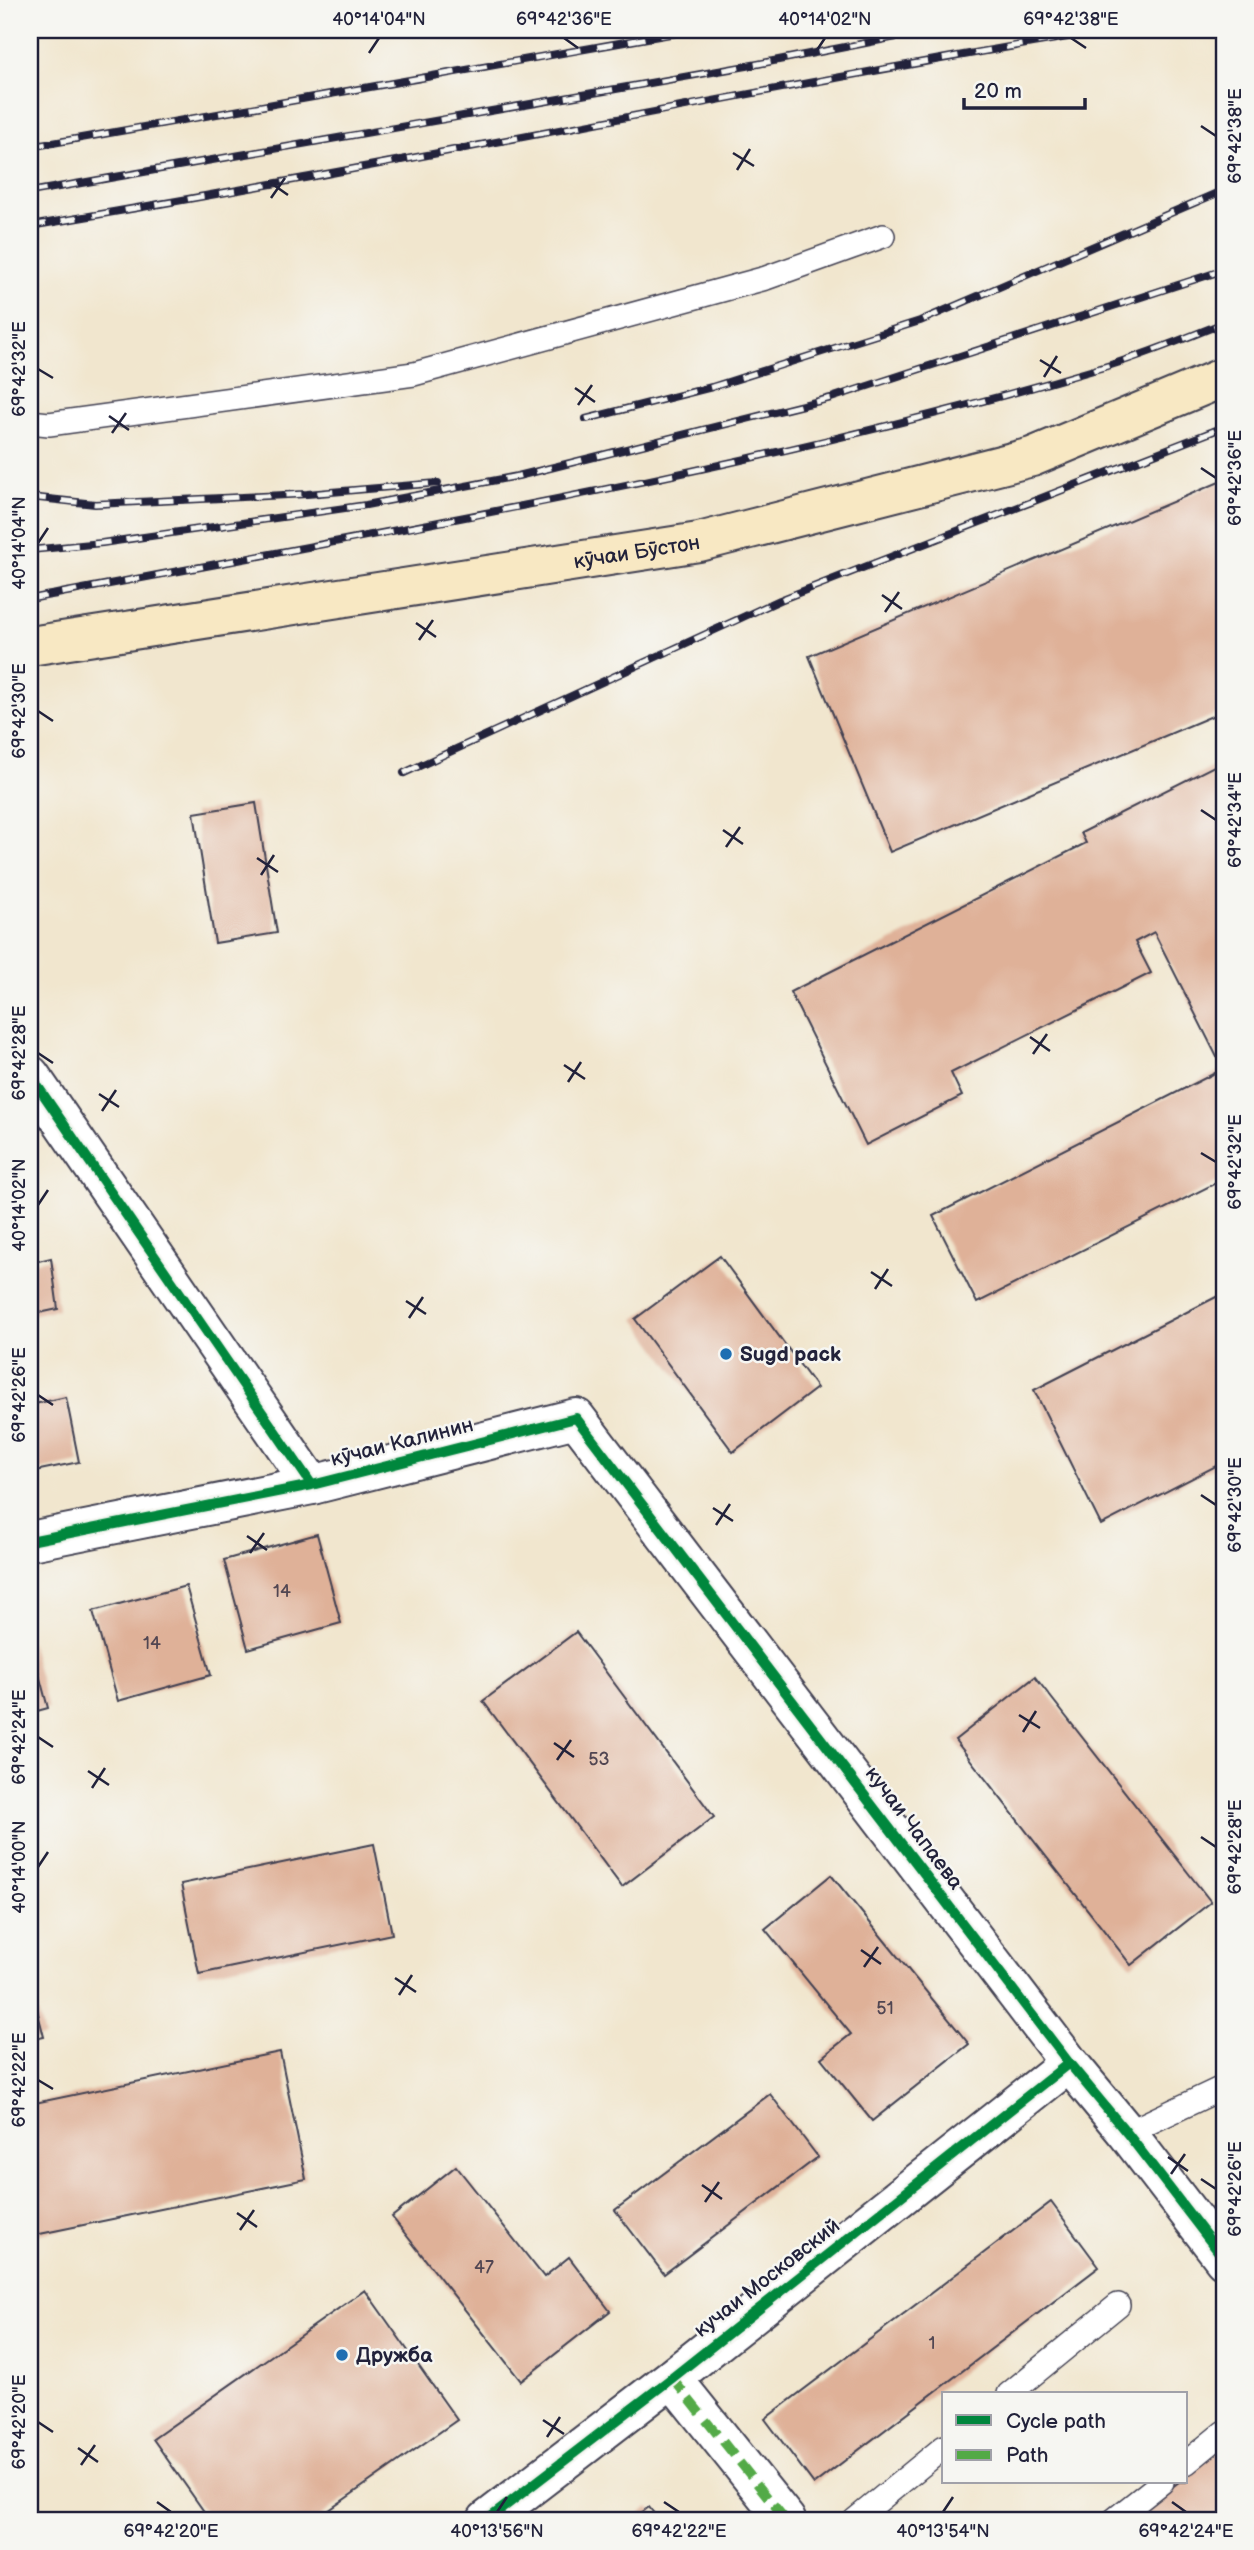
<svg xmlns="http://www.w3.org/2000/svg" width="1254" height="2550" viewBox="0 0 1254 2550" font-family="'Balsamiq Sans',sans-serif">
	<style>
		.building { fill: #dfb198 }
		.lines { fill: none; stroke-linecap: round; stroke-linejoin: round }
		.service-casing { stroke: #413f51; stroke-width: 26 }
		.minor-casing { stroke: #413f51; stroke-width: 42 }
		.tertiary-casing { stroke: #413f51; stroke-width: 42 }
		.secondary-casing { stroke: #413f51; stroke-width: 42 }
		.service { stroke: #fff; stroke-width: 23 }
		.minor { stroke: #fff; stroke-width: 38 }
		.tertiary { stroke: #fff; stroke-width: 38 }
		.secondary { stroke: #f8e8c3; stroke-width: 38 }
		.rail-casing { stroke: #22223b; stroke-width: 8 }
		.rail { stroke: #f6f6f2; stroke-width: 5; stroke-dasharray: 16; stroke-linecap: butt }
		.quiet { stroke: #53aa46; stroke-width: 9; stroke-dasharray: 18 9; stroke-linecap: butt }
		.cycleway-casing { stroke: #f6f6f2; stroke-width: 15 }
		.cycleway { stroke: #00873e; stroke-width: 10 }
		.ticks { fill: none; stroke: #22223b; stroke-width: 2.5 }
		.poi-dot { fill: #1f6fb2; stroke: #f6f6f2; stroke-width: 2.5 }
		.labels { text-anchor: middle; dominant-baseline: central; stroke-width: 5; stroke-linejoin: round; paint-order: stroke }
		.number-label { font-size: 18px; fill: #514652 }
		.street-label { font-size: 21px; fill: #22223b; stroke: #f6f6f2 }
		.poi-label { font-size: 21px; font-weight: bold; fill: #22223b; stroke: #f6f6f2; text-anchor: start }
		.neatline { fill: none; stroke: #22223b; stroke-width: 2.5 }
		.ticks-label { font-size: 18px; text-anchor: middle; fill: #22223b }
	</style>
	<rect width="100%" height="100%" fill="#f6f6f2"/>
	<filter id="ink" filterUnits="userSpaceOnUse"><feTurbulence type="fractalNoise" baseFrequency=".0143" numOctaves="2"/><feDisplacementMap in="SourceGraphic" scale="14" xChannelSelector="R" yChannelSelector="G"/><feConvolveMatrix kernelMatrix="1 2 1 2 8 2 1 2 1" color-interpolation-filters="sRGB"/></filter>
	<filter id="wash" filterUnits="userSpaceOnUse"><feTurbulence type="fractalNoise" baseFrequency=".00686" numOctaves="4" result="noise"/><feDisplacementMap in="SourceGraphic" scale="28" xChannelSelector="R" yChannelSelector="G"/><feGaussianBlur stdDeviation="1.57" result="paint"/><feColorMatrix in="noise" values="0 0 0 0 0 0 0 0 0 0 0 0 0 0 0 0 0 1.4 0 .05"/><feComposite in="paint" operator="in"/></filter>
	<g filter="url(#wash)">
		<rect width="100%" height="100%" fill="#f1e6ce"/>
		<g id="blocks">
			<path class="building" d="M1224 480V711L890 852 809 656Z
				M1224 761V1179L977 1303 933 1216 1223 1069 1154 932 1135 942 1151 973 951 1073 962 1096 866 1145 790 992 1086 843 1081 833Z
				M256 803 277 933 215 943 194 813Z
				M720 1256 817 1388 733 1452 635 1319Z
				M51 1258 58 1309 30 1315V1263Z
				M1224 1293V1462L1101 1525 1034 1390Z
				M66 1397 79 1462 30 1472V1405Z
				M317 1534 341 1623 248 1649 224 1560Z
				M186 1586 211 1675 118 1701 93 1611Z
				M576 1632 714 1817 622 1887 483 1701Z
				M30 1641 48 1708 30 1713Z
				M1035 1677 1211 1902 1131 1965 955 1740Z
				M374 1844 392 1934 199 1974 181 1884Z
				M831 1875 969 2044 872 2121 821 2058 851 2034 765 1929Z
				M30 1982 44 2037 30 2040Z
				M280 2052 306 2179 30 2236V2104Z
				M770 2094 818 2157 664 2274 615 2210Z
				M456 2166 544 2277 569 2257 610 2311 521 2381 392 2217Z
				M1051 2202 1099 2267 814 2484 765 2419Z
				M365 2290 457 2420 315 2520H210L153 2439Z
				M1224 2447V2520H1128L1179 2482H1186V2476Z
				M649 2507 659 2520H632Z"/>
		</g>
	</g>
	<g filter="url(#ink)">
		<use href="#blocks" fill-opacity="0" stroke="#413f51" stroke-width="2"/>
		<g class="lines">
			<defs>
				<path id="service" d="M30 422 49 424 414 374 766 278 883 236
					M1127 2133 1224 2087
					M1009 2394 1118 2305
					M1186 2463 1224 2432
					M855 2520 944 2447
					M1114 2520 1162 2482"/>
				<path id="minor" d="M312 1485 576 1418 1069 2063 1127 2133 1224 2259
					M672 2378 786 2520
					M487 2520 672 2378 1069 2063"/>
				<path id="tertiary" d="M30 1075 312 1485 30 1541"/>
				<g id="secondary">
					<path id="s1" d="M30 646 699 542 1032 457 1224 377"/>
				</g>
			</defs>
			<use href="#service" class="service-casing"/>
			<use href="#minor" class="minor-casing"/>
			<use href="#tertiary" class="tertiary-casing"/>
			<use href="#secondary" class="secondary-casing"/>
			<use href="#service" class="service"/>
			<use href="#minor" class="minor"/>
			<use href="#tertiary" class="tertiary"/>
			<use href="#secondary" class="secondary"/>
			<defs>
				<path id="rail" d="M30 147 693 30
					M30 192 758 64 932 30
					M30 226C391 167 749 89 1110 30
					M586 419 712 387 920 321 1224 190
					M30 497 95 504 307 494 438 483
					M30 550 102 543 366 505 518 476 831 398 1224 270
					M30 599C387 531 748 472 1097 369 1140 357 1182 339 1224 323
					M404 773 780 600 1224 427"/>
			</defs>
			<use href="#rail" class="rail-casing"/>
			<use href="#rail" class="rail"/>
			<path class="quiet" d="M672 2378 786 2520"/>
			<defs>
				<path id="cycleway" d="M30 1075 312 1485
					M30 1541 312 1485 576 1418 1069 2063 1127 2133 1224 2259
					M487 2520 672 2378 1069 2063"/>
			</defs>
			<use href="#cycleway" class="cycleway-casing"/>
			<use href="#cycleway" class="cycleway"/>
		</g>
	</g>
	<path class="ticks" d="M564 38 578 48M1071 38 1086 48M369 53 379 38M815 53 825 38M1201 126 1216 136M733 153 754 166M737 170 750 149M268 181 288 195M271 198 285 178M1040 360 1061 373M38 369 53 378M1044 377 1057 356M575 388 595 402M578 405 592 385M109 416 129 430M112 433 126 413M1201 468 1216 478M38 543 48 528M882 595 902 609M885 612 899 592M416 623 436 637M419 640 433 620M38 711 53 721M1201 810 1216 820M723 830 743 844M726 847 740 827M257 858 278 872M261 875 274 855M1030 1037 1050 1051M38 1053 53 1063M1033 1054 1047 1034M564 1065 585 1079M568 1082 581 1062M99 1094 119 1107M102 1111 116 1090M1201 1153 1216 1162M38 1205 48 1190M871 1272 892 1286M875 1289 888 1269M406 1301 426 1314M409 1318 423 1297M38 1395 53 1405M1201 1495 1216 1505M713 1508 733 1521M716 1525 730 1504M247 1536 267 1550M250 1553 264 1533M1019 1715 1040 1728M1023 1732 1036 1711M38 1737 53 1747M554 1743 574 1757M557 1760 571 1740M88 1771 109 1785M92 1788 105 1768M1201 1837 1216 1847M38 1867 48 1852M861 1950 881 1964M864 1967 878 1947M395 1978 416 1992M399 1995 412 1975M38 2080 53 2089M1168 2157 1188 2171M1171 2174 1185 2154M1201 2179 1216 2189M702 2185 722 2199M705 2202 719 2182M237 2213 257 2227M240 2230 254 2210M543 2420 564 2434M38 2422 53 2432M547 2437 560 2417M78 2448 98 2462M81 2465 95 2445M157 2502 171 2512M664 2502 679 2512M1172 2502 1186 2512M497 2512 507 2497M943 2512 953 2497"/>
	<g class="poi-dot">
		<circle cx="726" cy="1354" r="7"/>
		<circle cx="342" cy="2355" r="7"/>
	</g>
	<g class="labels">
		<g class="number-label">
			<text x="282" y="1591">14</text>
			<text x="152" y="1643">14</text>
			<text x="599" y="1759">53</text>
			<text x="885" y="2008">51</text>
			<text x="484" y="2267">47</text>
			<text x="932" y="2343">1</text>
		</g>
		<g class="street-label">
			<text stroke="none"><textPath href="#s1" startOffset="614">кӯчаи Бӯстон</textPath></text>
			<text transform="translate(402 1442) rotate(-14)">кӯчаи Калинин</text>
			<text transform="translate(914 1828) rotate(53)">кучаи Чапаева</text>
			<text transform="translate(767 2278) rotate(-38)">кучаи Московский</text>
		</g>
		<g class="poi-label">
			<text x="740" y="1354">Sugd pack</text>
			<text x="356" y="2355">Дружба</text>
		</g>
	</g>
	<rect width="1254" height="2550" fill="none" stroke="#f6f6f2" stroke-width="77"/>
	<rect x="942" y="2392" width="245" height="91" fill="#f6f6f2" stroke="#a1a1a9" stroke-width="2"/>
	<rect x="956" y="2415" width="35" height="10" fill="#00873e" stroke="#a1a1a9" stroke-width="2"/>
	<text x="1006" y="2428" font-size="21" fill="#22223b">Cycle path</text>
	<rect x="956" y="2450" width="35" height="10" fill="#53aa46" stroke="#a1a1a9" stroke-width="2"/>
	<text x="1006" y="2462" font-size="21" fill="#22223b">Path</text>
	<path d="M964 98v10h121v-10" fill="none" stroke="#22223b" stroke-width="3.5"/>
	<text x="974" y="98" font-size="21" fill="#22223b" stroke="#f6f6f2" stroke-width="5" paint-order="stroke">20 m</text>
	<rect x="38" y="38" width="1178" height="2474" class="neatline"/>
	<g class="ticks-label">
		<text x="379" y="25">40°14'04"N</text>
		<text x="564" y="25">69°42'36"E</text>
		<text x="825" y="25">40°14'02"N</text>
		<text x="1071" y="25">69°42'38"E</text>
		<text transform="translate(1235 136) rotate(-90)" y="6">69°42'38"E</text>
		<text transform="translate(19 369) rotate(-90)" y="6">69°42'32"E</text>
		<text transform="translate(1235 478) rotate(-90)" y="6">69°42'36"E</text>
		<text transform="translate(19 543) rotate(-90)" y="6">40°14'04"N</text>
		<text transform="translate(19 711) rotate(-90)" y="6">69°42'30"E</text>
		<text transform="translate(1235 820) rotate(-90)" y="6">69°42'34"E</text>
		<text transform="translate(19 1053) rotate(-90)" y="6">69°42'28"E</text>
		<text transform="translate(1235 1162) rotate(-90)" y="6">69°42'32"E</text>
		<text transform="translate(19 1205) rotate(-90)" y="6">40°14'02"N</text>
		<text transform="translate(19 1395) rotate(-90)" y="6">69°42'26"E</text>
		<text transform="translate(1235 1505) rotate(-90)" y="6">69°42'30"E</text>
		<text transform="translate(19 1737) rotate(-90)" y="6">69°42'24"E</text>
		<text transform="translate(1235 1847) rotate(-90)" y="6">69°42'28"E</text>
		<text transform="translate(19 1867) rotate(-90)" y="6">40°14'00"N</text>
		<text transform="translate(19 2080) rotate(-90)" y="6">69°42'22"E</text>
		<text transform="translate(1235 2189) rotate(-90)" y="6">69°42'26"E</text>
		<text transform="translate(19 2422) rotate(-90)" y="6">69°42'20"E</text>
		<text x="171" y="2537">69°42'20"E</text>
		<text x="497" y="2537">40°13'56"N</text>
		<text x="679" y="2537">69°42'22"E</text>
		<text x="943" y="2537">40°13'54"N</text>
		<text x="1186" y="2537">69°42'24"E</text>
	</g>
</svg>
